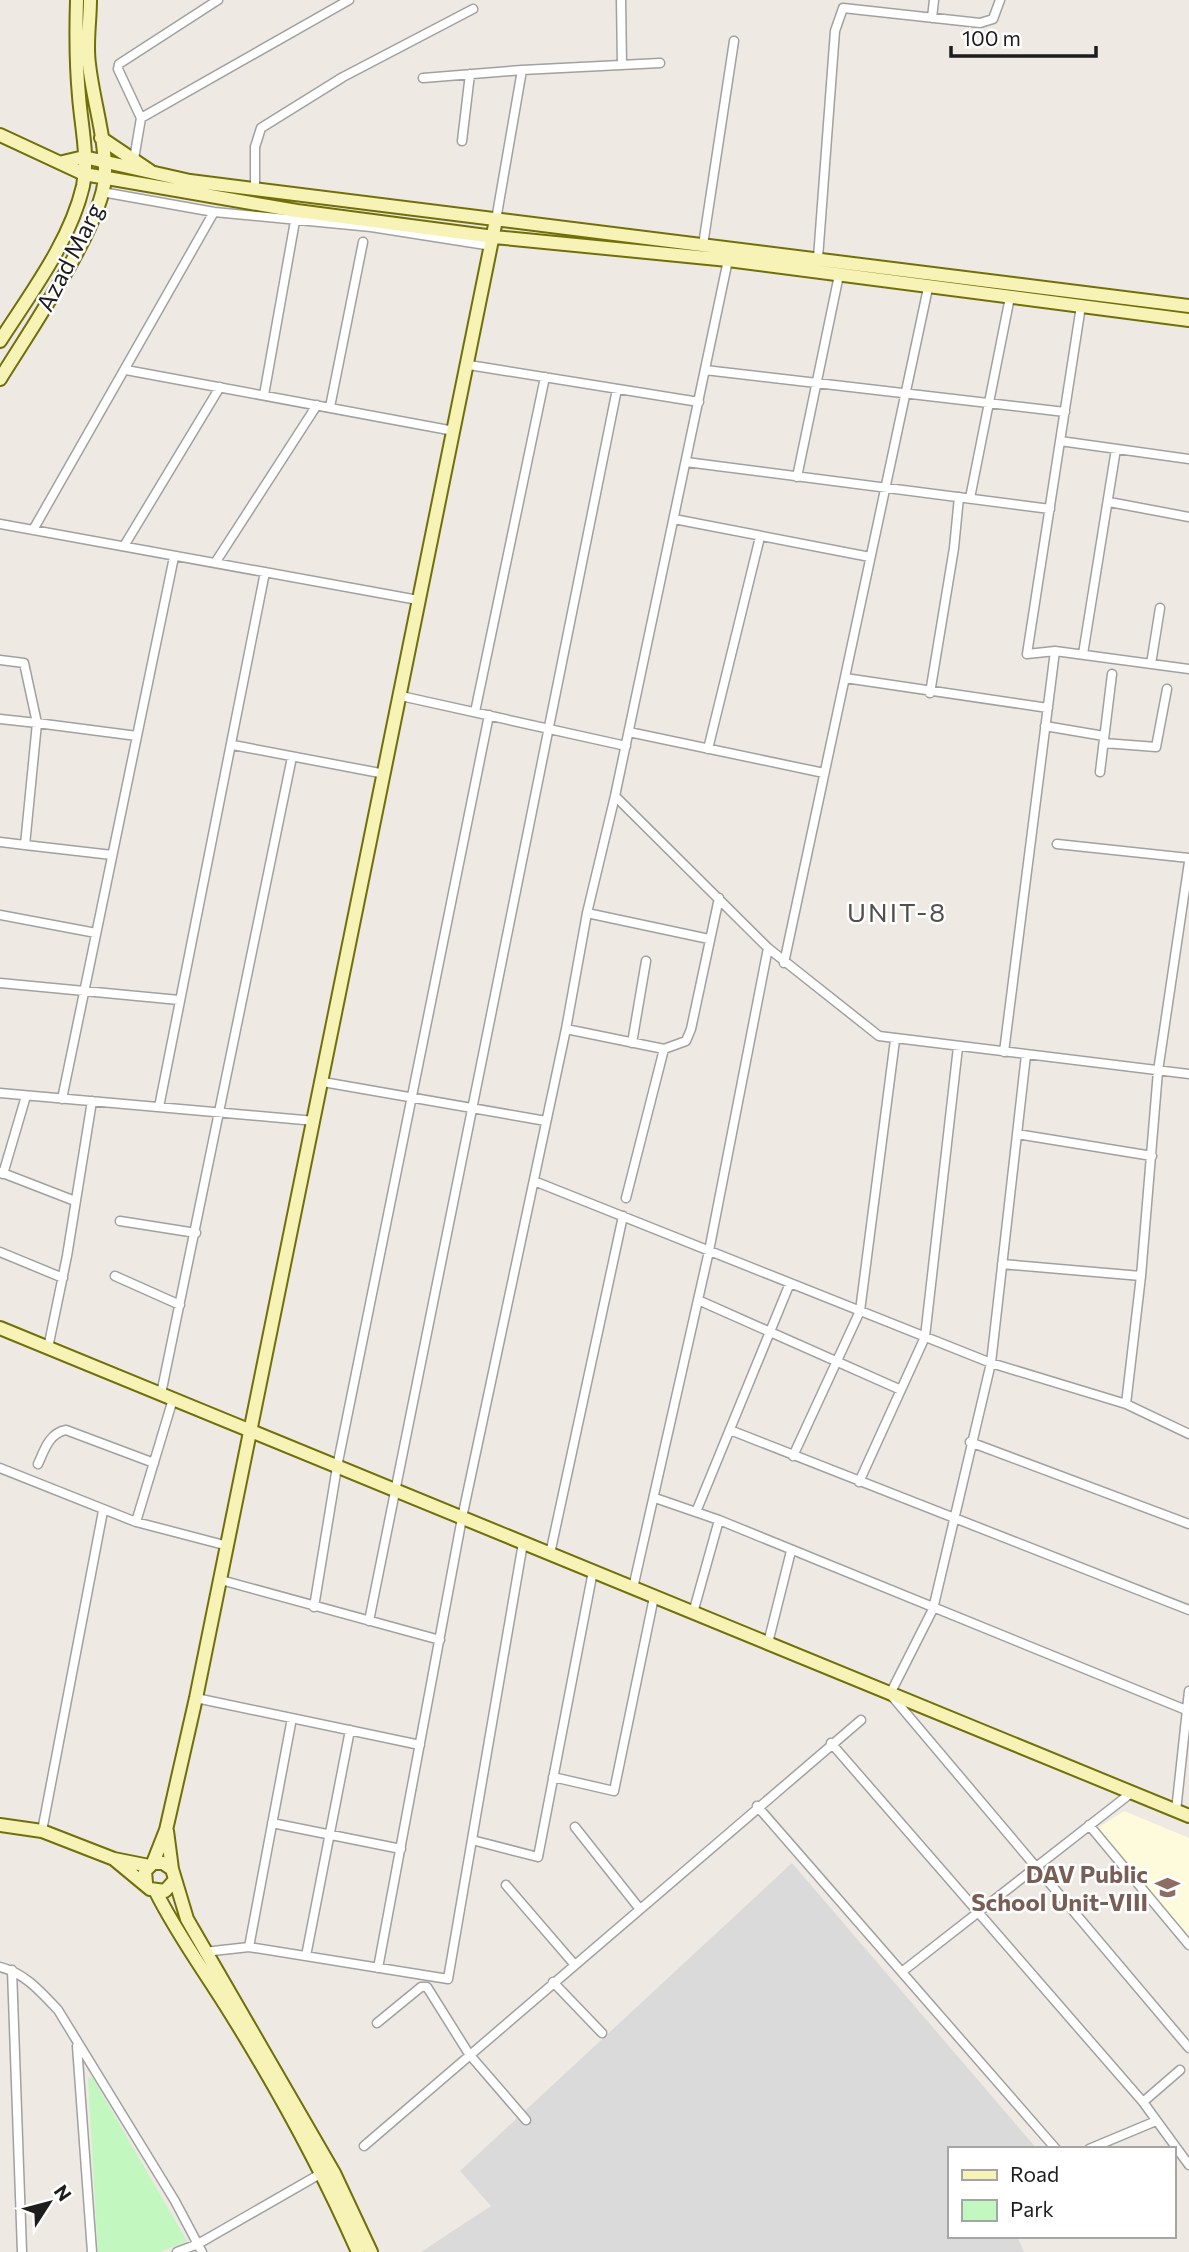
<svg xmlns="http://www.w3.org/2000/svg" width="1189" height="2252" viewBox="0 0 1189 2252" font-family="Commissioner,sans-serif">
	<style>
		.residential { fill: #dbdada }
		.education { fill: #fefadc }
		.park { fill: #c2f7c0 }
		.lines { fill: none; stroke-linecap: round; stroke-linejoin: round }
		.street-casing { stroke: #a1a1a1; stroke-width: 11 }
		.secondary-casing { stroke: #706f08; stroke-width: 16 }
		.street { stroke: #fff; stroke-width: 8 }
		.secondary { stroke: #f7f3b7; stroke-width: 12 }
		.labels { text-anchor: middle; dominant-baseline: central; stroke-width: 5; stroke-linejoin: round; paint-order: stroke }
		.street-label { font-size: 24px; fill: #1d1d1d; stroke: #fff }
		.education-label { font-size: 24px; font-weight: bold; fill: #785e54; stroke: #fff; text-anchor: end }
		.neighbourhood-label { font-size: 26px; letter-spacing: 2px; fill: #505050; stroke: #fff }
	</style>
	<rect width="100%" height="100%" fill="#eee9e3"/>
	<path class="residential" d="M792 1863 1037 2149H949V2236H1017L1024 2252H421L491 2206 460 2171Z"/>
	<path class="education" d="M1124 1811 1189 1838V1936L1096 1829Z"/>
	<path class="park" d="M92 2077 187 2241 160 2252H98L88 2078Z"/>
	<g class="lines">
		<defs>
			<path id="street" d="M621 0 622 65
				M932 18 934 0
				M423 78 522 70
				M141 118 349 0
				M462 141 470 74
				M134 159 141 118 118 69 119 64 218 0
				M255 190V147L261 128 343 77 473 9
				M102 192 214 212 371 227 492 246
				M496 220 522 70 660 63
				M703 245 734 41
				M818 258 835 31 843 8 980 23 993 19 1000 0
				M1081 306 1027 654 1055 651 1189 669
				M469 365 699 402
				M126 370 454 431
				M705 370 1065 412
				M264 395 295 221
				M330 407 363 242
				M1060 441 1189 459
				M686 462 1050 509
				M797 477 839 275
				M970 498 1010 297
				M1109 502 1189 517
				M674 519 870 557
				M0 524 418 600
				M33 530 214 212
				M124 546 220 387
				M215 563 317 405
				M1083 654 1116 449
				M0 660 24 663 37 723 137 736
				M1151 664 1160 608
				M845 678 1048 708
				M930 693 954 548 959 497
				M401 696 626 746
				M475 712 545 377
				M0 719 37 723 25 845 112 855
				M1045 726 1104 736
				M629 732 824 773
				M1104 743 1156 747 1167 689
				M233 745 385 774
				M708 749 760 537
				M1100 772 1112 674
				M615 796 768 948 879 1036 1189 1074
				M0 842 25 845
				M1057 844 1189 858
				M587 913 709 939
				M0 915 96 933
				M784 963 928 288
				M0 983 179 1000
				M566 1029 664 1049 686 1041 691 1029 719 898
				M632 1043 646 961
				M1004 1052 1055 651
				M1026 1055 991 1363 933 1609 890 1694 1189 2048
				M323 1082 546 1121
				M0 1093 315 1121
				M62 1099 174 557
				M159 1107 265 572
				M1017 1134 1152 1156
				M0 1172 75 1201
				M3 1174 26 1096
				M534 1181 991 1363 1126 1404 1189 1434
				M626 1198 664 1049
				M120 1221 196 1233
				M0 1252 63 1278
				M1002 1264 1141 1276
				M115 1276 180 1305
				M698 1300 901 1390
				M48 1348 67 1256 92 1101
				M161 1394 292 757
				M1126 1404 1141 1276 1158 1071 1189 862
				M730 1430 1189 1610
				M970 1442 1189 1524
				M793 1456 860 1311 895 1040
				M38 1464C44 1451 49 1433 66 1430L154 1463
				M0 1468 136 1522 228 1546
				M859 1482 925 1337 958 1047
				M655 1498 719 1520 1186 1710
				M696 1512 790 1283
				M136 1522 173 1399
				M550 1554 623 1216
				M221 1580 440 1640
				M633 1588 709 1251 768 948
				M314 1607 337 1467 489 715
				M693 1613 719 1520
				M369 1621 617 389
				M768 1643 791 1551
				M196 1698 420 1745
				M831 1743 1143 2102 1189 2165
				M553 1777 614 1791 654 1597
				M757 1806 1056 2149
				M1176 1811 1189 1691
				M272 1823 401 1849
				M1089 1825 1189 1945
				M575 1827 639 1908
				M42 1831 103 1511
				M472 1840 538 1857 593 1571
				M506 1885 574 1964
				M249 1947 292 1718
				M204 1952 249 1947 448 1979 523 1543
				M306 1956 350 1730
				M0 1967C25 1973 41 1992 58 2010L175 2201 202 2252
				M378 1968 462 1518 566 1029 587 913 615 796 728 260
				M12 1970 22 2252
				M903 1971 1131 1793
				M553 1982 602 2033
				M377 2023 421 1987H427L469 2054 526 2120
				M77 2046 92 2252
				M1143 2102 1180 2070
				M364 2146 861 1720
				M1089 2149 1156 2121
				M177 2252 198 2244 320 2174"/>
			<path id="secondary" d="M0 135 84 174 297 211 494 237 728 260 1189 320
				M101 138 150 171
				M63 162 84 157 190 181 1189 306
				M0 341C30 294 70 242 83 186 89 157 81 125 79 96 76 64 76 32 77 0
				M0 379C27 335 104 223 105 176 106 138 93 101 89 64 86 44 90 21 90 0
				M0 1328 1189 1816
				M0 1825 42 1831 114 1859 149 1866
				M167 1831 172 1869
				M115 1860 150 1889 165 1891 173 1882
				M153 1863 166 1830 196 1698 496 220
				M146 1883 145 1871 153 1863H163L172 1869 187 1919 334 2173 371 2252
				M156 1892C176 1932 202 1968 226 2006 275 2084 321 2168 358 2252"/>
		</defs>
		<use href="#street" class="street-casing"/>
		<use href="#secondary" class="secondary-casing"/>
		<use href="#street" class="street"/>
		<use href="#secondary" class="secondary"/>
	</g>
	<defs>
		<symbol id="school-bare" viewBox="-9 -9 18 18"><path d="M0-5L7-2L0 1L-7-2ZM-4 1L0 2.5L4 1V4Q0 6-4 4Z" fill="#8d6e63" stroke="#fff" stroke-width="2.5" paint-order="stroke"/></symbol>
	</defs>
	<g fill-rule="evenodd">
		<use href="#school-bare" x="1150" y="1870" width="35" height="35"/>
	</g>
	<g class="labels">
		<g class="street-label">
			<text transform="translate(69 257) rotate(-63)">Azad Marg</text>
		</g>
		<g class="education-label">
			<text x="1148" y="1873">DAV Public<tspan x="1148" dy="28">School Unit-VIII</tspan></text>
		</g>
		<g class="neighbourhood-label">
			<text x="897" y="911">UNIT-8</text>
		</g>
	</g>
	<rect x="948" y="2147" width="228" height="91" fill="#ffffff" stroke="#a5a5a5" stroke-width="2"/>
	<rect x="962" y="2170" width="35" height="10" fill="#f7f3b7" stroke="#a5a5a5" stroke-width="2"/>
	<text x="1010" y="2182" font-size="21" fill="#1d1d1d">Road</text>
	<rect x="962" y="2200" width="35" height="21" fill="#c2f7c0" stroke="#a5a5a5" stroke-width="2"/>
	<text x="1010" y="2217" font-size="21" fill="#1d1d1d">Park</text>
	<g transform="translate(49 2203) rotate(54)" stroke="#ffffff" stroke-width="5" paint-order="stroke">
	<path d="M0-5L12 26L0 18L-12 26Z" fill="#1d1d1d"/>
	<text y="-10" font-size="19" font-weight="bold" text-anchor="middle" fill="#1d1d1d">N</text>
	</g>
	<path d="M951 46v10h145v-10" fill="none" stroke="#1d1d1d" stroke-width="3.5"/>
	<text x="962" y="46" font-size="21" fill="#1d1d1d" stroke="#ffffff" stroke-width="5" paint-order="stroke">100 m</text>
</svg>
